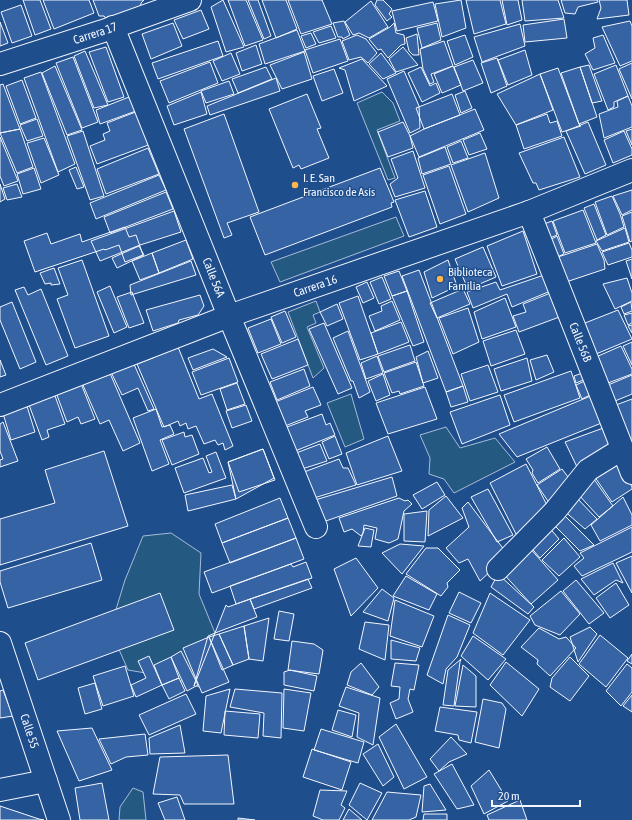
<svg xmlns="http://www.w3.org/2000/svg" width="632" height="820" viewBox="0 0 632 820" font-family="'Asap Condensed',sans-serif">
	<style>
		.green { fill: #245a82; stroke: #a8bbd7 }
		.building { fill: #3563a3; stroke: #f2f6ff }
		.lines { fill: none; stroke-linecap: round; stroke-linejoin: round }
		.street-casing { stroke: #f2f6ff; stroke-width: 24 }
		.secondary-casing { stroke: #f2f6ff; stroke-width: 24 }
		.street { stroke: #1f4e8c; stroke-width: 22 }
		.secondary { stroke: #1f4e8c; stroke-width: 22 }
		.poi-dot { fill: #ffb74d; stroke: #1f4e8c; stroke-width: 1.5 }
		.labels { text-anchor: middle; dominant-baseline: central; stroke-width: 3; stroke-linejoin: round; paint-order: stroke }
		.street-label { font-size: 12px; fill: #f2f6ff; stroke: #1f4e8c }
		.poi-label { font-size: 12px; fill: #f2f6ff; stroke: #1f4e8c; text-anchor: start }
	</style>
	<rect width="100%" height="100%" fill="#1f4e8c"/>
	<path class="green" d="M382 92 393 103 400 121 377 130 395 178 388 180 357 103Z
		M396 217 404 236 280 282 271 262Z
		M316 301 320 312 313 315 316 323 307 327 324 368 313 378 288 312Z
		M351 394 364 439 345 447 327 403Z
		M446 427 460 448 495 438 515 462 454 493 444 479 429 474 430 458 420 435Z
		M171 533 201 553 199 594 215 633 198 655 199 687 169 677 128 670 110 629 125 580 143 536Z
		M133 788 143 792 146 820H119L120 807Z"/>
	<path class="building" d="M23 0H40L51 29 35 35Z
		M43 0H89L94 13 54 29Z
		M93 0H144L141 3 139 16 107 20 104 16H99Z
		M223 0 244 47 226 52 211 7Z
		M228 0H246L263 40 245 46Z
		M248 0H258L271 36 264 39Z
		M262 0H286L297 29 276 38Z
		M288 0H322L332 24 301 34Z
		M377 0H383L392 9 389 14 392 17 387 21 375 5Z
		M461 0 466 28 442 37 435 4Z
		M466 0H500L506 24 474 34Z
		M502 0H518L522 20 507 25Z
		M522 0H558L564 18 525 21Z
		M561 0H597L598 2 578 7 575 14 565 13Z
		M599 0H627L629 15 597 19 601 8Z
		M371 1 388 27 369 38 359 33 353 35 345 22Z
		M433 2 438 21 397 31 392 11Z
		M21 5 32 36 12 43 1 12Z
		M201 10 209 29 183 39 174 20Z
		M564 19 567 38 525 42 523 25Z
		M344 21 350 35 343 39 342 37H338L333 23Z
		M630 21 632 26V61L620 66 602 27Z
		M0 22 8 43 0 46Z
		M173 23 182 46 151 59 142 34Z
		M394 23 396 33 404 35 405 44 401 45 388 58 381 49 378 50 369 39 390 27Z
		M437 23 441 40 422 48 417 28Z
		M520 24 525 46 482 62 474 37Z
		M331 26 336 38 319 43 313 32Z
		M297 30 305 51 265 64 259 44Z
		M311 33 316 44 306 48 301 36Z
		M417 34 419 55H413L409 51 406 38Z
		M357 35 366 39 377 53 368 63 361 57 349 60 342 41Z
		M465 35 473 57 455 65 447 41Z
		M603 35 615 63 593 70 585 54 595 48 593 38Z
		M340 39 348 61 313 73 305 50Z
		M218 41 223 56 158 79 152 63Z
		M444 41 453 66 431 74 434 82 430 84 423 69 420 49Z
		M256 45 262 64 242 71 236 53Z
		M106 47 124 97 108 102 89 52Z
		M403 47 418 65 396 72 389 59Z
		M525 50 532 75 508 85 498 60Z
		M85 51 108 105 94 108 74 56Z
		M304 52 312 79 282 89 270 65Z
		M231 53 240 74 222 81 213 61Z
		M381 53 396 73 383 79 369 64Z
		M73 57 98 122 82 128 56 63Z
		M497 58 507 86 491 93 481 63Z
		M362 59 387 86 354 101 345 70 339 68Z
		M473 60 483 83 463 91 454 67Z
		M210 62 218 83 169 103 160 81Z
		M632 63V99L619 69Z
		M589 65 602 101 592 103 580 67Z
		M616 65 628 96 614 102V107L608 110 594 74Z
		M55 66 82 130 67 135 42 73Z
		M453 66 461 85 442 93 434 74Z
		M266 67 272 79 238 93 232 79Z
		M421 67 430 86 436 83 440 93 422 102 408 73Z
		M580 67 597 117 579 124 561 73Z
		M558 68 579 124 581 126 562 132 540 74Z
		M334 69 343 93 322 101 313 76Z
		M404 71 419 106 420 128 410 133 387 79Z
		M41 72 75 164 58 172 24 78Z
		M540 74 553 110 516 125 497 94Z
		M276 78 280 91 210 115 207 106Z
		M22 80 36 118 20 124 6 86Z
		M229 81 234 94 206 103 201 91Z
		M3 84 20 129 0 133V85Z
		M465 91 472 108 461 113 455 95Z
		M201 92 207 114 174 125 167 106Z
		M307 94 321 128 317 129 329 158 301 169 299 165 293 168 269 109Z
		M452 94 460 115 424 129 416 108Z
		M628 96 632 106V127L604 138 599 114 618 107 617 101Z
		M129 97 136 111 100 124 96 110Z
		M475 109 484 130 419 157 410 136 424 129Z
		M138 111 151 144 97 164 90 146 105 140 103 134 110 131 107 123Z
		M224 114 259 212 227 223 232 235 224 238 184 129Z
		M547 114 550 123 557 121 562 136 524 149 516 125Z
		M37 119 43 136 27 141 20 125Z
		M403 122 410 136 413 148 388 157 378 132Z
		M588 122 606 165 585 174 566 131Z
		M20 129 33 167 17 173 0 133Z
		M632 129V145L626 131Z
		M83 131 104 196 90 200 67 136Z
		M624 131 632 149V155L613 163 604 140Z
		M480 133 487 149 469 155 463 140Z
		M0 137 18 181 4 186 0 176Z
		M564 137 580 177 539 190 536 183H533L519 153Z
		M44 138 59 175 41 183 27 143Z
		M461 141 468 158 453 163 447 147Z
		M445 147 451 164 422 174 418 158Z
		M148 148 159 174 106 194 97 169Z
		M413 151 425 188 395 197 390 184 398 178 391 159Z
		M485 153 499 198 468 212 451 165Z
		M449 166 466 214 440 224 423 175Z
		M76 167 84 187 77 189 69 170Z
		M34 168 41 189 23 194 17 174Z
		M380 168 394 202 391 203 392 207 265 255 250 217Z
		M159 175 166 190 96 219 90 203Z
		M0 184 5 199 0 202Z
		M17 184 22 197 7 200 3 188Z
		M632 190V210L622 215 613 196Z
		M425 191 437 227 409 237 395 200Z
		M166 192 173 209 110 233 104 217Z
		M612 196 620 214 624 227 607 235 595 202Z
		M594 204 606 235 597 240 584 208Z
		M583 210 596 243 565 253 553 221Z
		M174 211 181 232 140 245 100 261 91 241Z
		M632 212V241L630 242 622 216Z
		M552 221 557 235 550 238 544 224Z
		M125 227 129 237 136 235 143 255 125 262 119 245 105 250 104 249 35 272 24 241 47 233 51 244 80 234 82 242Z
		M625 228 629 242 602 251 596 241Z
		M523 231 537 274 502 286 487 246Z
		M557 236 564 254 557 257 550 240Z
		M186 240 193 259 159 273 152 253Z
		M629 243 632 250V257L608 265 602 252Z
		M597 244 604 260 605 269 566 282 558 257Z
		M139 246 144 255 117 268 112 258Z
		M483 247 496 277 468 289 455 259Z
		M152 253 159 273 140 280 132 261Z
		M632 259V279L626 261Z
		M82 260 109 336 75 348 57 299 68 295 58 268Z
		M448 260 457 286 432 298 424 272Z
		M191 261 196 275 131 295 130 285Z
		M54 268 60 284 51 285V283L45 284 40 273Z
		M419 270 463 386 446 392 402 276Z
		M399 271 407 291 392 296 384 276Z
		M547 274 553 290 512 307 507 294 473 308 467 292 496 282 500 290Z
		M382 277 391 299 379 304 370 282Z
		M627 278 632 293V301L615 309 603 284Z
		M367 282 374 298 363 303 356 287Z
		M110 286 127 327 114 333 97 292Z
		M24 287 28 295 41 289 68 356 46 365 15 290Z
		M463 289 470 304 437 318 430 303Z
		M407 291 424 342 413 346 392 296Z
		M132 292 144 323 129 328 117 297Z
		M553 292 562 316 519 332 513 316 526 312 523 304Z
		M200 295 204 306 198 315 179 320 178 323 153 331 146 310Z
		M358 296 378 354 360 360 339 303Z
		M505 298 516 327 482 339 474 312Z
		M392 301 400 320 375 331 369 316 382 311 381 306Z
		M12 302 36 362 20 369 0 320V307Z
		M631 302 632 311 624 314 621 307Z
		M337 304 343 319 327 326 320 312Z
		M468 308 479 342 453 354 439 318Z
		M618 310 632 339 596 354 585 323Z
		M285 311 296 337 282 343 271 317Z
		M632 313V323L628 325 624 315Z
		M271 319 281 344 258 353 248 328Z
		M401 322 409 342 378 354 371 333Z
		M324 323 352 388 338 394 309 329Z
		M632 325V333L628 326Z
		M516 330 525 354 491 366 483 341Z
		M348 331 370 392 359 398 353 381H351L333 338Z
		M298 339 308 365 272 379 261 354Z
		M176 342 199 399 212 394 233 446 225 450 223 443 218 445 215 440 204 444 196 426 188 429 186 423 180 426 178 421 164 427 137 364 155 357 152 351Z
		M632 342V365L623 346Z
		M410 345 415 361 384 372 378 356Z
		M621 346 632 369V374L608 383 596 357Z
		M213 349 227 357 193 370 188 358Z
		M428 351 438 378 423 383 416 357Z
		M547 355 554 372 536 380 530 360Z
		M377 356 383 373 366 379 361 363Z
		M229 358 238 382 201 395 192 372Z
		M527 358 532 381 501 391 494 369Z
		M0 360 6 375 0 377Z
		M133 362 154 409 148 411 138 388 122 395 110 370Z
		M416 362 424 386 400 394 399 391 392 393 384 373Z
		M488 365 498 392 470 401 461 374Z
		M304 369 310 386 277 400 270 382Z
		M109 371 140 443 123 451 109 420 100 424 82 383Z
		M571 371 580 398 514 422 504 395Z
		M585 372 588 378 576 383 574 376Z
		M383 374 390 395 376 401 368 381Z
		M632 375V394L615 401 608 385Z
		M589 379 594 393 582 399 576 385Z
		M80 381 95 419 81 424 78 417 67 422 55 390Z
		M237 383 245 404 227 410 220 389Z
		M463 386 468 402 451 407 446 392Z
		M313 387 321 405 305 411 308 417 285 426 275 402Z
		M425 387 437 419 388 434 376 403Z
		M54 393 65 424 47 430 49 437 42 440 28 402Z
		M500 395 510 425 462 444 450 412Z
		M593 395 604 422 517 457 499 434Z
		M632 399V452L616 405Z
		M26 403 35 432 11 440 2 410Z
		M246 405 252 421 232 428 226 411Z
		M156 409 162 427 170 425 174 434 160 440 169 464 152 471 133 418Z
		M322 414 326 425 330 423 335 435 295 451 285 426 287 427Z
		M3 422 18 461 0 467V460L3 459 0 451V424Z
		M606 427 615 448 578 469 565 442Z
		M184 432 185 437 192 435 199 454 172 465 162 440Z
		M335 436 342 454 329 459 322 442Z
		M388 436 402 471 357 485 346 453Z
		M320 444 327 461 302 469 296 453Z
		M547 447 560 469 538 483 532 473 533 470 526 459Z
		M263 449 275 480 239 492 228 462Z
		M263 449 274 478 236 499 228 462Z
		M104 451 128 526 0 565V519L55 503 45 470Z
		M216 452 226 478 184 493 175 468 203 458 209 473 212 472 206 456Z
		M616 456 632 487V489L612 502 592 473Z
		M339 459 343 468H348L356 485 314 498 304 472Z
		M526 464 552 515 516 534 490 483Z
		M562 469 577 489 552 507 537 485Z
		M591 475 613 506 599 517 577 493Z
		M392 477 397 496 323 522 315 500Z
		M437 482 445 495 422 509 413 495Z
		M232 485 236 499 188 511 185 495Z
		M488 489 513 535 497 542 471 497Z
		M574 495 597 519 585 529 561 508Z
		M446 496 463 518 428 536 429 510Z
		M623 497 632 515V525L600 541 591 525Z
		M280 498 288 518 222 543 215 524Z
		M399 498 405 501 408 500 412 504 404 511 398 539 389 543 375 539 377 528 364 525 363 533 361 536 352 529 344 532 339 518Z
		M468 502 508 555 480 581 468 559 459 563 446 548 469 527 462 508Z
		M427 511 425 542 404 541V514Z
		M561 512 594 545 580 551 551 522Z
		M288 518 296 538 230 563 222 543Z
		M547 525 559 539 540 558 528 544Z
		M632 527V552L582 576 574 566 584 558 580 553Z
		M365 528 374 530 371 547 358 546Z
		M296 538 304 559 212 593 204 572Z
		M564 538 580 557 559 576 542 560Z
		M91 543 102 580 8 608 0 582V571Z
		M400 544 424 546 402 574 382 553Z
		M528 546 558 580 531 604 501 571Z
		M426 548H438L460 570 447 583 448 587 441 596 406 574Z
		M632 556V593L616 563Z
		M356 558 378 588 351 616 334 569Z
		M306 562 312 578 236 604 230 586 291 564 293 567Z
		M613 563 623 583 616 580 594 595 581 579Z
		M498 574 534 607 528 614 491 587Z
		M406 576 437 594 429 610 393 596Z
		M308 579 312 588 254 609 250 599Z
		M576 580 604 613 589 624 563 591Z
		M616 583 629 605 610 618 596 598Z
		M382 589 394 598 388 621 363 612Z
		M561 591 580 614 560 635 535 625 530 616Z
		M459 592 481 603 471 623 449 613Z
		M160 593 174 630 38 680 25 643Z
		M490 593 530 620 503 655 473 633Z
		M250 599 257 617 215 633 226 605 228 607Z
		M395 600 434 616 422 647 390 636Z
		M279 611 294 614 289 641 274 639Z
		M448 615 470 625 457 657 446 669 443 684 427 675Z
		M269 618 263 661 249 659 244 626Z
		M365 622 389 625 385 660 359 649Z
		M244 626 249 659 233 665 219 634Z
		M590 627 597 634 578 662 570 637Z
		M539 628 559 639 566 637 576 648 550 676 537 664 538 660 521 647Z
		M215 633 194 686 208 636Z
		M219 634 233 665 222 670 209 637Z
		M600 635 628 658 606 687 579 664Z
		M473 636 506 659 488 680 461 656Z
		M209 637 229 682 202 693 183 648Z
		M391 640 420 648 416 661 391 659Z
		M292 641 314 644 323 650 319 674 288 670Z
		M181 651 198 685 187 691 171 657Z
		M632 654V664L627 661Z
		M149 656 162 685 136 697 131 685 146 678 138 661Z
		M171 657 179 678 162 685 154 665Z
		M570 657 589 676 570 701 550 687 552 678Z
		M461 659 460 662 454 706 443 705 448 670Z
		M506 662 539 689 522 716 490 685Z
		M361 663 379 687 372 695 347 685 351 672Z
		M395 663 419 665 414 690 410 689 408 699 413 712 396 719 390 703 399 699 400 687 391 686Z
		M627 664 632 668V692L621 706 606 691Z
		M463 665 476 676V707L455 706Z
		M125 666 134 696 103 706 93 676Z
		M290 670 317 676 314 691 284 685V672Z
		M179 678 185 691 169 699 162 685Z
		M95 683 102 709 85 714 78 688Z
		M346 687 380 698 373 745 357 737 359 713 339 706Z
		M230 689 221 733 203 731 206 696Z
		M235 689 282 693 281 738 263 736 264 713 230 707Z
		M284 689 311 693 304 731 283 728Z
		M3 690 13 716 0 718V691Z
		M186 694 196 714 149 735 139 715Z
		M632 695V712L623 706Z
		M483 699 502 703 506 709 499 748 475 742Z
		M440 707 477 712 471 743 459 740 458 735 435 731Z
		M338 710 356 715 352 737 332 730Z
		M225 711 260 714 258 738 224 735Z
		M396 724 427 777 404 789 379 737Z
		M180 725 185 753 150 754 149 738Z
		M92 728 112 770 79 781 57 731Z
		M321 729 364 742 358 763 314 750Z
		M145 734 148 755 126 757 111 764 99 739Z
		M451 737 467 754 449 762 439 771 430 759Z
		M378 744 394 777 383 786 363 754Z
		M312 749 351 762 342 790 303 777Z
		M228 755 234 804H184L180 795 153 794 160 757Z
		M452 764 474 805 457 809 434 774Z
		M489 770 508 801 484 814 471 786Z
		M102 783 109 820H80L75 788Z
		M360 783 382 793 367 820 349 805Z
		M430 784 446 810 422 812 424 786Z
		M320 790 347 791 341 805 345 808 339 820H323L313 816Z
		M387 792 421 795 416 817 409 820H372Z
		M177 797 185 820H165L158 803Z
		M520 800 527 820H489L487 815Z
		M0 806 39 819 44 820H0Z
		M349 809 362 820H343Z
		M424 814H447V820H423Z
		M238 818 255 820H238Z"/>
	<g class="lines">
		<defs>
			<g id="street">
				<path id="s1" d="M113 27 229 316 316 527"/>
				<path id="s2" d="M0 64 103 31 190 0"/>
				<path id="s3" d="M529 212 632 473"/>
				<path d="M498 569 555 511 588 470 622 449"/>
				<path id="s4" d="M0 643 59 820"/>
				<path d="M0 790 46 781"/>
			</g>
			<g id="secondary">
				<path id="s5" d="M0 405 229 316 529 212 632 170"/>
			</g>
		</defs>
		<use href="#street" class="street-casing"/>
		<use href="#secondary" class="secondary-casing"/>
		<use href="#street" class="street"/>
		<use href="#secondary" class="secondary"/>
	</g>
	<g class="poi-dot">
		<circle cx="295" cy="185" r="4"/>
		<circle cx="440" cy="279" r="4"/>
	</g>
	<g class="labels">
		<g class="street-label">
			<text stroke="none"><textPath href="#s2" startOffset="100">Carrera 17</textPath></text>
			<text stroke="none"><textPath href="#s1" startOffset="270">Calle 56A</textPath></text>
			<text stroke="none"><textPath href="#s5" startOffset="337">Carrera 16</textPath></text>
			<text stroke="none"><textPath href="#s3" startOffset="140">Calle 56B</textPath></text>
			<text stroke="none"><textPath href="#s4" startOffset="93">Calle 55</textPath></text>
		</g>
		<g class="poi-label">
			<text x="303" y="178">I. E. San<tspan x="303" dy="14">Francisco de Asís</tspan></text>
			<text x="448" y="272">Biblioteca<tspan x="448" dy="14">Familia</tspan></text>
		</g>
	</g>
	<path d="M492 800v6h88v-6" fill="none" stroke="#f2f6ff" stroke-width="2"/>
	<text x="498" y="800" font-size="12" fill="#f2f6ff" stroke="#1f4e8c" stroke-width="3" paint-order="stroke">20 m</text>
</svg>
